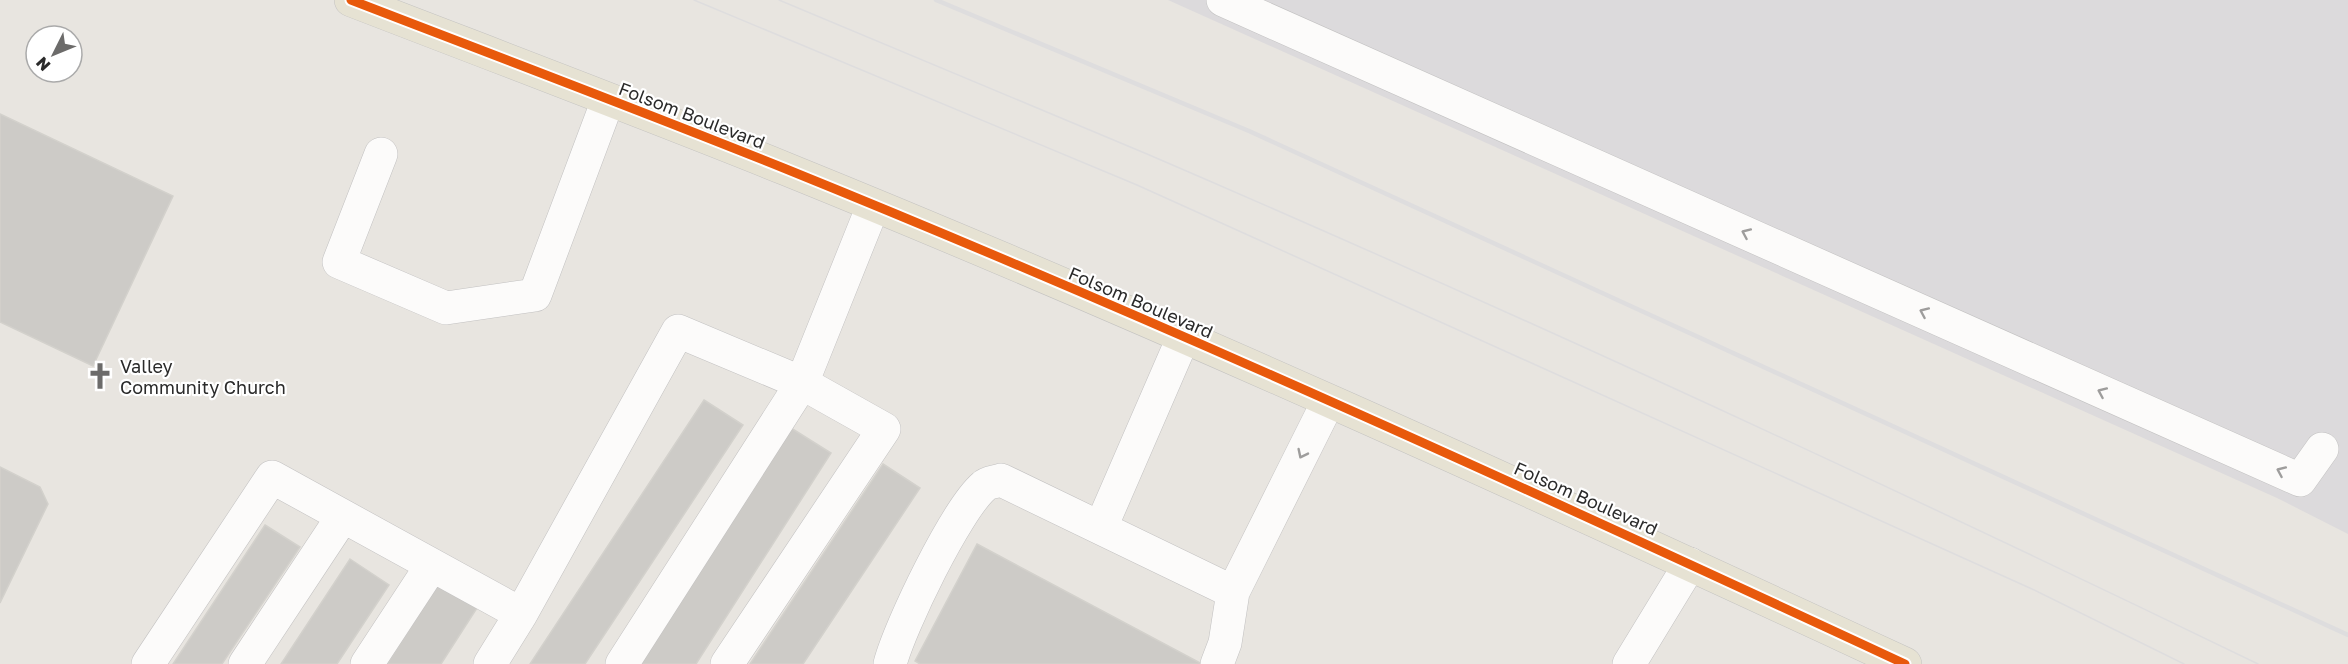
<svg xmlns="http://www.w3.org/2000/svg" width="2348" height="664" viewBox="0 0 2348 664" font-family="'Golos Text',sans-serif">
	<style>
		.industrial { fill: #dcdadc }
		.building { fill: #cdcbc7; stroke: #d3d1cc; stroke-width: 1.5 }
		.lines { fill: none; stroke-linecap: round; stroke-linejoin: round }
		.minor-casing { stroke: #c2c1c1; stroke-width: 34 }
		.major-casing { stroke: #c4c3c1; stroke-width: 34 }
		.minor { stroke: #fcfbfa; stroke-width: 33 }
		.major { stroke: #e6e2d3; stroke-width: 33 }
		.tram { stroke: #deddde; stroke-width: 1.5 }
		.rail { stroke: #deddde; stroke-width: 4.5 }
		.cycleway-casing { stroke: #fff; stroke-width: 13 }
		.cycleway { stroke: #e8590c; stroke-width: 9 }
		.oneway { stroke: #9e9d9c }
		.labels { text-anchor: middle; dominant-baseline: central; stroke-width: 4.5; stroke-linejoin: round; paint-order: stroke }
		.street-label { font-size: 18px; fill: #2a2a2a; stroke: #fff }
		.poi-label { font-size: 18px; fill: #2a2a2a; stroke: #fff; text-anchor: start }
	</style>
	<rect width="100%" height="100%" fill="#e8e5e0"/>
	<path class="industrial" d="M1168 0H2348V534L2277 498Z"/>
	<path class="building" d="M0 114 173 196 93 366 0 322Z
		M704 400 743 425 585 664H530Z
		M791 428 831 453 696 664H640Z
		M883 464 920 488 803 664H750Z
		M0 467 40 487 48 504 0 603Z
		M265 525 300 547 222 664H173Z
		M977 544 1202 664H920L915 661Z
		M350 559 389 585 337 664H281Z
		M438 584 477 608 441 664H387Z"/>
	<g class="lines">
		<defs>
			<path id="minor" d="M1223 0 2300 480 2322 449
				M381 154 339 262 446 308 535 295 608 100
				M1101 527 1183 338
				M148 664 272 477 521 614
				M245 664 343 516
				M367 664 432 565
				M490 664 521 614 678 331 802 383 884 429 727 664
				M622 664 802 383 873 206
				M890 664C900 626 956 510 984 486 988 482 996 482 1001 480L1233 592
				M1217 664 1225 643 1233 592 1328 402
				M1629 664 1690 564"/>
			<path id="major" d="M351 0C496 56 642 111 786 169 1164 322 1535 492 1905 664"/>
		</defs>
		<use href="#minor" class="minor-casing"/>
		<use href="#major" class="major-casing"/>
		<use href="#minor" class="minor"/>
		<use href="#major" class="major"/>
		<path class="tram" d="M694 0 1137 185 2032 589 2184 664
			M779 0C902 51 1025 102 1147 154 1521 315 1891 486 2258 664"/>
		<path class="rail" d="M936 0 1249 131 2348 635"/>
		<defs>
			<path id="cycleway" d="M351 0C496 56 642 111 786 169 1164 322 1535 492 1905 664"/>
		</defs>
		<use href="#cycleway" class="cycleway-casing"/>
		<use href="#cycleway" class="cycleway"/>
	</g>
	<defs><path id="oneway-chevron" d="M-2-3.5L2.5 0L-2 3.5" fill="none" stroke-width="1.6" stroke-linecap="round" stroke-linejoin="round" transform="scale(1.5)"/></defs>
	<g class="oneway">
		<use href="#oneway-chevron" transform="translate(1746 233) rotate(-156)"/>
		<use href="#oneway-chevron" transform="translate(1924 312) rotate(-156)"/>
		<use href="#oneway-chevron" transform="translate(2102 392) rotate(-156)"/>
		<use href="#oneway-chevron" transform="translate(1302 454) rotate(116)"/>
		<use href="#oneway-chevron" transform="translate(2281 471) rotate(-156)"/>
	</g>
	<defs>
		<symbol id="church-bare" viewBox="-9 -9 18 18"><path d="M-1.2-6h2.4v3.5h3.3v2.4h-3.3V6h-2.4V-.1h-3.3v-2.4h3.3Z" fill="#6c6b6a" stroke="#fff" stroke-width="2.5" paint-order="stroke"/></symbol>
	</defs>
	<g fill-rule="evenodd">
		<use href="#church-bare" x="81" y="357" width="38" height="38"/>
	</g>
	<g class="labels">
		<g class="street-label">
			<text transform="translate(692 115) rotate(21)">Folsom Boulevard</text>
			<text transform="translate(1141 302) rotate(23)">Folsom Boulevard</text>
			<text transform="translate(1586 498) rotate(24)">Folsom Boulevard</text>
		</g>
		<g class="poi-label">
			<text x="120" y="366">Valley<tspan x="120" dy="21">Community Church</tspan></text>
		</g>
	</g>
	<g transform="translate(54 54) rotate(227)"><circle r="28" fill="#ffffff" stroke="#aaaaaa" stroke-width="1.5"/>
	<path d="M0-4.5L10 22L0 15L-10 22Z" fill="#6c6b6a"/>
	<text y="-9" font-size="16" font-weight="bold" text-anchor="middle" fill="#2a2a2a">N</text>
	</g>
</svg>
